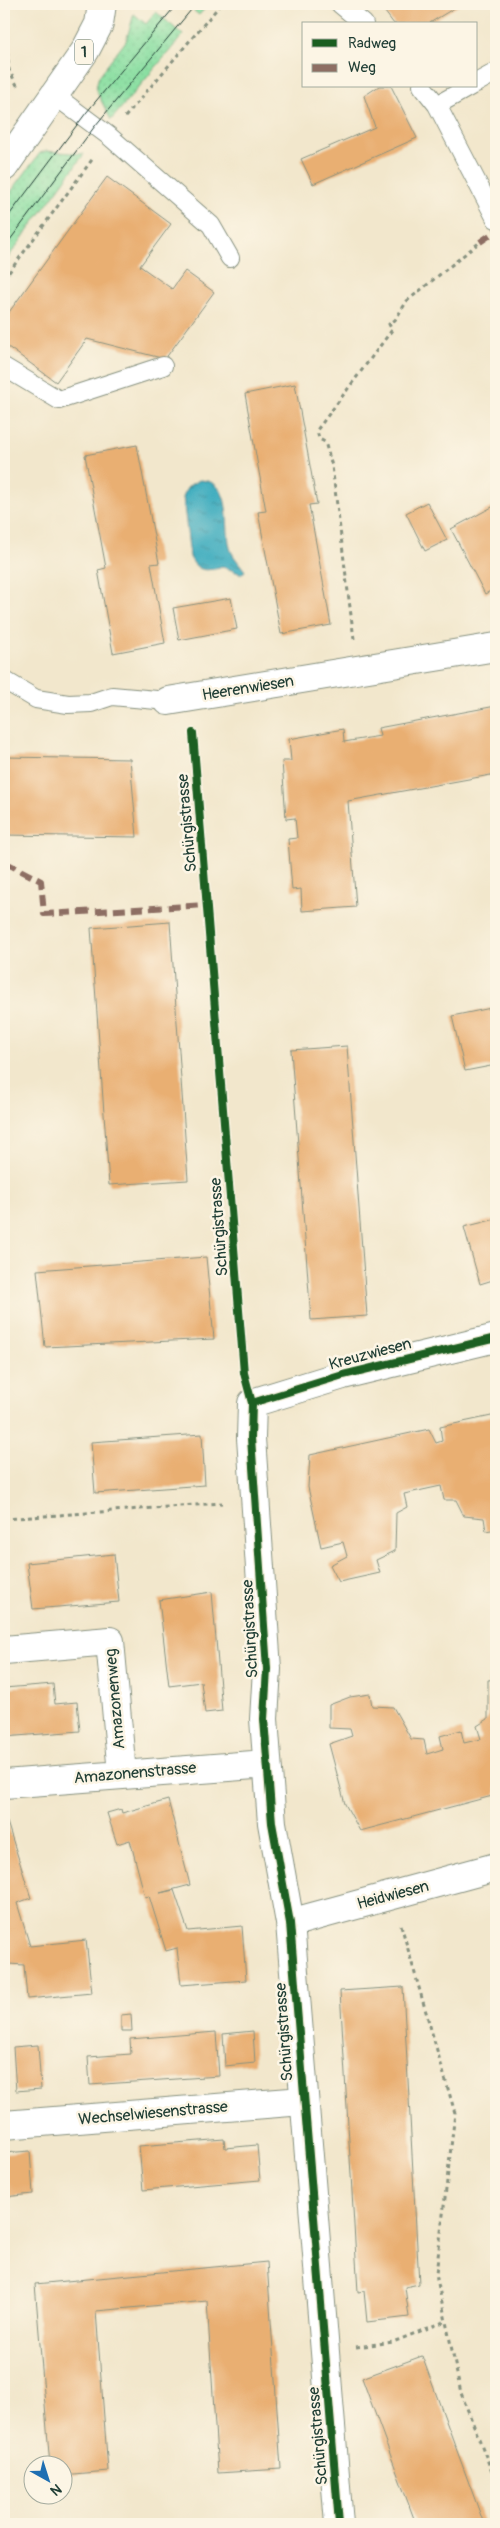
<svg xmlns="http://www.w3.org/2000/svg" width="500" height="2528" viewBox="0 0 500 2528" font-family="Pangolin,sans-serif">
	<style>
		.grass { fill: url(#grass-dots); stroke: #548e6b }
		.water { fill: url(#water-ripples); stroke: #30757a }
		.building { fill: #e9af72 }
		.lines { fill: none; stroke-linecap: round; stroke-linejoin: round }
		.lane-casing { stroke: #889280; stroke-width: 20 }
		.street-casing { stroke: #889280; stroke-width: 30 }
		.primary-casing { stroke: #889280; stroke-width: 30 }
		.path { stroke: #889280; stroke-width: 3; stroke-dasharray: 4 4; stroke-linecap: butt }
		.lane { stroke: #fff; stroke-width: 18 }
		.street { stroke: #fff; stroke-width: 28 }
		.primary { stroke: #fff; stroke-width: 28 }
		.tram { stroke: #1f3d34; stroke-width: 1 }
		.quiet { stroke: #8d6e63; stroke-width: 6; stroke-dasharray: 12 6; stroke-linecap: butt }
		.cycleway-casing { stroke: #fcf5e5; stroke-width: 11 }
		.cycleway { stroke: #1b5e20; stroke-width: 8 }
		.labels { text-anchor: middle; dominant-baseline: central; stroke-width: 5; stroke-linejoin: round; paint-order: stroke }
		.shield { fill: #fcf5e5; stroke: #617469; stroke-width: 1 }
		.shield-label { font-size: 15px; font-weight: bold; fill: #1f3d34 }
		.street-label { font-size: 16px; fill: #1f3d34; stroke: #fcf5e5 }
	</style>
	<defs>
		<pattern id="grass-dots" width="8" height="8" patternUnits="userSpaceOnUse" patternTransform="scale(1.25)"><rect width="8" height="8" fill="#8adfa2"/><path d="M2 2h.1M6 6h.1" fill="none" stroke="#77c08c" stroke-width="1.8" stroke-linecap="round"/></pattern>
		<pattern id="water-ripples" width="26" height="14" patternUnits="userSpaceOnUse" patternTransform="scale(1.25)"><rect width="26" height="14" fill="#41adbf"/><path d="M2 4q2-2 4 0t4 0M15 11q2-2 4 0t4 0" fill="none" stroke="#368e9c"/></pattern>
	</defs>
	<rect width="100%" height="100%" fill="#fcf5e5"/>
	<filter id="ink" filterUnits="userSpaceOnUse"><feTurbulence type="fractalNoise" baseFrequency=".02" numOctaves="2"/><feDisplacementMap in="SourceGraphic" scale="10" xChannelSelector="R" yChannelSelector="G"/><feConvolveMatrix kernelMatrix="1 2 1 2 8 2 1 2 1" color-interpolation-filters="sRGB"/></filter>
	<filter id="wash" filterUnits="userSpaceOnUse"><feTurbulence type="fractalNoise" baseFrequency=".0096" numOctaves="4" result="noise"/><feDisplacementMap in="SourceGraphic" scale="20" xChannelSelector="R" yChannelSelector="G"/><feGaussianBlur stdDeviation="1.12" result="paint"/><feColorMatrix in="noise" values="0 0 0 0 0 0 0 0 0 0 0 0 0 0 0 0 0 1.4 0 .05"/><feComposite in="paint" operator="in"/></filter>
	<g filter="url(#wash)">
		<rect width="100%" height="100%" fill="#f2e7cc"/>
		<path class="grass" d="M186 4H209L199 15Z
			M156 12 183 35 111 120 96 90 97 83 99 76 126 41 134 14 146 24Z
			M46 151 84 154 4 263V201L40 153Z"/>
		<path class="water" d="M200 480C236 481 223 528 231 551 234 558 241 565 245 571L241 574 222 566C207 572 197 572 190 557L183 497C186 487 190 484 200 480Z"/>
		<g id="blocks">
			<path class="building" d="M379 4H461L428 24H394Z
				M379 86H391L417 138 313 184 301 159 375 127 364 96Z
				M107 177 171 224 140 266 172 289 185 271 214 292 165 359 87 339 56 382 4 344V319Z
				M295 384 317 504 309 505 331 625 281 634 258 512 266 511 245 394Z
				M137 445 159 563 151 564 165 643 113 653 98 570 106 568 85 455Z
				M427 502 447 540 425 551 406 513Z
				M496 505V588L485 594 451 529Z
				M231 598 237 629 179 640 173 608Z
				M496 706V774L348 801 356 907 302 911 301 889 292 890 288 839 297 838 295 818 286 819 282 761H291L289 739 343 729 344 742 380 736 378 728Z
				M4 757 130 759 137 837 4 835Z
				M170 922 188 1180 109 1185 91 928Z
				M496 1007V1065L465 1071 452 1016Z
				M347 1046 367 1316 311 1320 291 1050Z
				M496 1219V1279L480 1284 464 1227Z
				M206 1257 214 1339 45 1347 37 1270Z
				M496 1415V1529L486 1531 484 1518 464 1516 456 1500H444L441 1486 404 1494 407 1507 396 1513 395 1551 376 1560 380 1573 339 1582 330 1565 347 1556 343 1542 321 1547 308 1487 310 1455 429 1429 436 1443 442 1441 440 1427Z
				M202 1434 205 1485 95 1493 91 1442Z
				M114 1554 119 1602 33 1609 27 1563Z
				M212 1592 222 1711 205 1713 201 1682 169 1686 159 1600Z
				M496 1679V1795L360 1831 345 1804 329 1744 352 1736 350 1729 329 1728V1705L350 1697 370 1694 372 1706 393 1707 411 1739 424 1740 427 1754 443 1749 440 1736 461 1730 464 1743 481 1739 477 1726 488 1719V1680Z
				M53 1684 55 1704 77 1702 80 1731 4 1737V1688Z
				M168 1800 190 1885 160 1893 174 1890 188 1931 242 1926 246 1980 181 1985 177 1948 166 1951 149 1896 145 1897 130 1840 117 1844 107 1813 121 1809 122 1813Z
				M7 1822 31 1898 17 1903 30 1946 86 1940 92 1993 27 1999 24 1965 9 1964 4 1948V1823Z
				M403 1987 419 2284 405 2287 409 2317 367 2322 364 2291 358 2292 340 1991Z
				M131 2014 132 2031H121V2015Z
				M253 2031 255 2063 225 2066 223 2034Z
				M216 2032 219 2076 90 2085 88 2057 131 2054 130 2039Z
				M38 2045 41 2089 16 2091 13 2047Z
				M224 2139 225 2148 257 2145 260 2180 143 2190 139 2146Z
				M30 2151 33 2194 4 2197V2153Z
				M267 2262 281 2469 218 2473 207 2301 96 2311 108 2471 62 2475V2466H50L35 2284Z
				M422 2356 484 2524H416L362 2378Z"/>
		</g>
	</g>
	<g filter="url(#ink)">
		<use href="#blocks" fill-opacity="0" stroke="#889280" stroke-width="1"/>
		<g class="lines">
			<defs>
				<path id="lane" d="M340 4 364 24
					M476 83 496 72
					M422 86 437 105
					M471 86 437 105 496 219
					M54 95 109 136 211 225 230 258
					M4 367 59 400 163 366
					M4 680 36 699 68 704 91 703 112 696 168 701"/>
				<path id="street" d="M168 701 496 647
					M4 1650 110 1641 122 1774
					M4 1784 267 1764
					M290 1923 496 1867
					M4 2125 303 2101
					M339 2524 290 1923 272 1823 264 1719 267 1669 251 1438 252 1403 343 1375 496 1338"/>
				<path id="primary" d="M4 167 85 51 99 24 102 4"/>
			</defs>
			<use href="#lane" class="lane-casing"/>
			<use href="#street" class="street-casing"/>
			<use href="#primary" class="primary-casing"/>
			<path class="path" d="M4 12 9 70 19 89
				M125 117 221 4
				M4 279 94 157
				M354 639 332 466 325 442 319 439 317 430 392 330 389 324 395 320 407 301 480 242
				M193 733 243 1372
				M4 1519 222 1503
				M401 1925 455 2113 436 2274 461 2393 496 2482
				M356 2347 393 2342 446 2321"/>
			<use href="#lane" class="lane"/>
			<use href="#street" class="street"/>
			<use href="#primary" class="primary"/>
			<path class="tram" d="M4 222 86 113 177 4
				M4 248 95 126 196 4"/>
			<path class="quiet" d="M480 242 496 231
				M4 865H10L41 881 44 914 208 905"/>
			<defs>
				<path id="cycleway" d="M193 733 244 1373 252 1403 251 1438 267 1669 264 1719 272 1823 290 1923 339 2524
					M252 1403 343 1375 496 1338"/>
			</defs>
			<use href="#cycleway" class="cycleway-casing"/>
			<use href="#cycleway" class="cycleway"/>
		</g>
	</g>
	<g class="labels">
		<rect class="shield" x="75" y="39.5" width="18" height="25" rx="4"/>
		<g class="shield-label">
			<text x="84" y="52">1</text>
		</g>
		<g class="street-label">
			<text transform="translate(248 688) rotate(-9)">Heerenwiesen</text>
			<text transform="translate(187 823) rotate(-95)">Schürgistrasse</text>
			<text transform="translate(219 1227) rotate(-94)">Schürgistrasse</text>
			<text transform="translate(370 1354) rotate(-15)">Kreuzwiesen</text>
			<text transform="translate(250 1629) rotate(-93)">Schürgistrasse</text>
			<text transform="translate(115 1699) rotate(-95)">Amazonenweg</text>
			<text transform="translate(135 1773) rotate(-5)">Amazonenstrasse</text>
			<text transform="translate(393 1895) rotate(-15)">Heidwiesen</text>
			<text transform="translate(284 2032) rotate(-94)">Schürgistrasse</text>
			<text transform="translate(153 2113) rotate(-5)">Wechselwiesenstrasse</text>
			<text transform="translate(318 2436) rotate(-95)">Schürgistrasse</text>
		</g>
	</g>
	<rect width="500" height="2528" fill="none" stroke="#fcf5e5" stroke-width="20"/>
	<rect x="302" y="22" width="175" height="65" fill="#fcf5e5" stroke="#a4ab9e"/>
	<rect x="312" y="39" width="25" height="8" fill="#1b5e20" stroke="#a4ab9e"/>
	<text x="348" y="48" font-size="15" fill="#1f3d34">Radweg</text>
	<rect x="312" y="64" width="25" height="8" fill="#8d6e63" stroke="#a4ab9e"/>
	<text x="348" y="72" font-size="15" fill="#1f3d34">Weg</text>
	<g transform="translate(48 2480) rotate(141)"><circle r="24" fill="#fcf5e5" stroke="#a4ab9e"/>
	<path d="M0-4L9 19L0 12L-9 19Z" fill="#1f6fb2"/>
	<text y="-8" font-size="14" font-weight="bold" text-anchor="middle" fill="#1f3d34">N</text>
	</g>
</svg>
